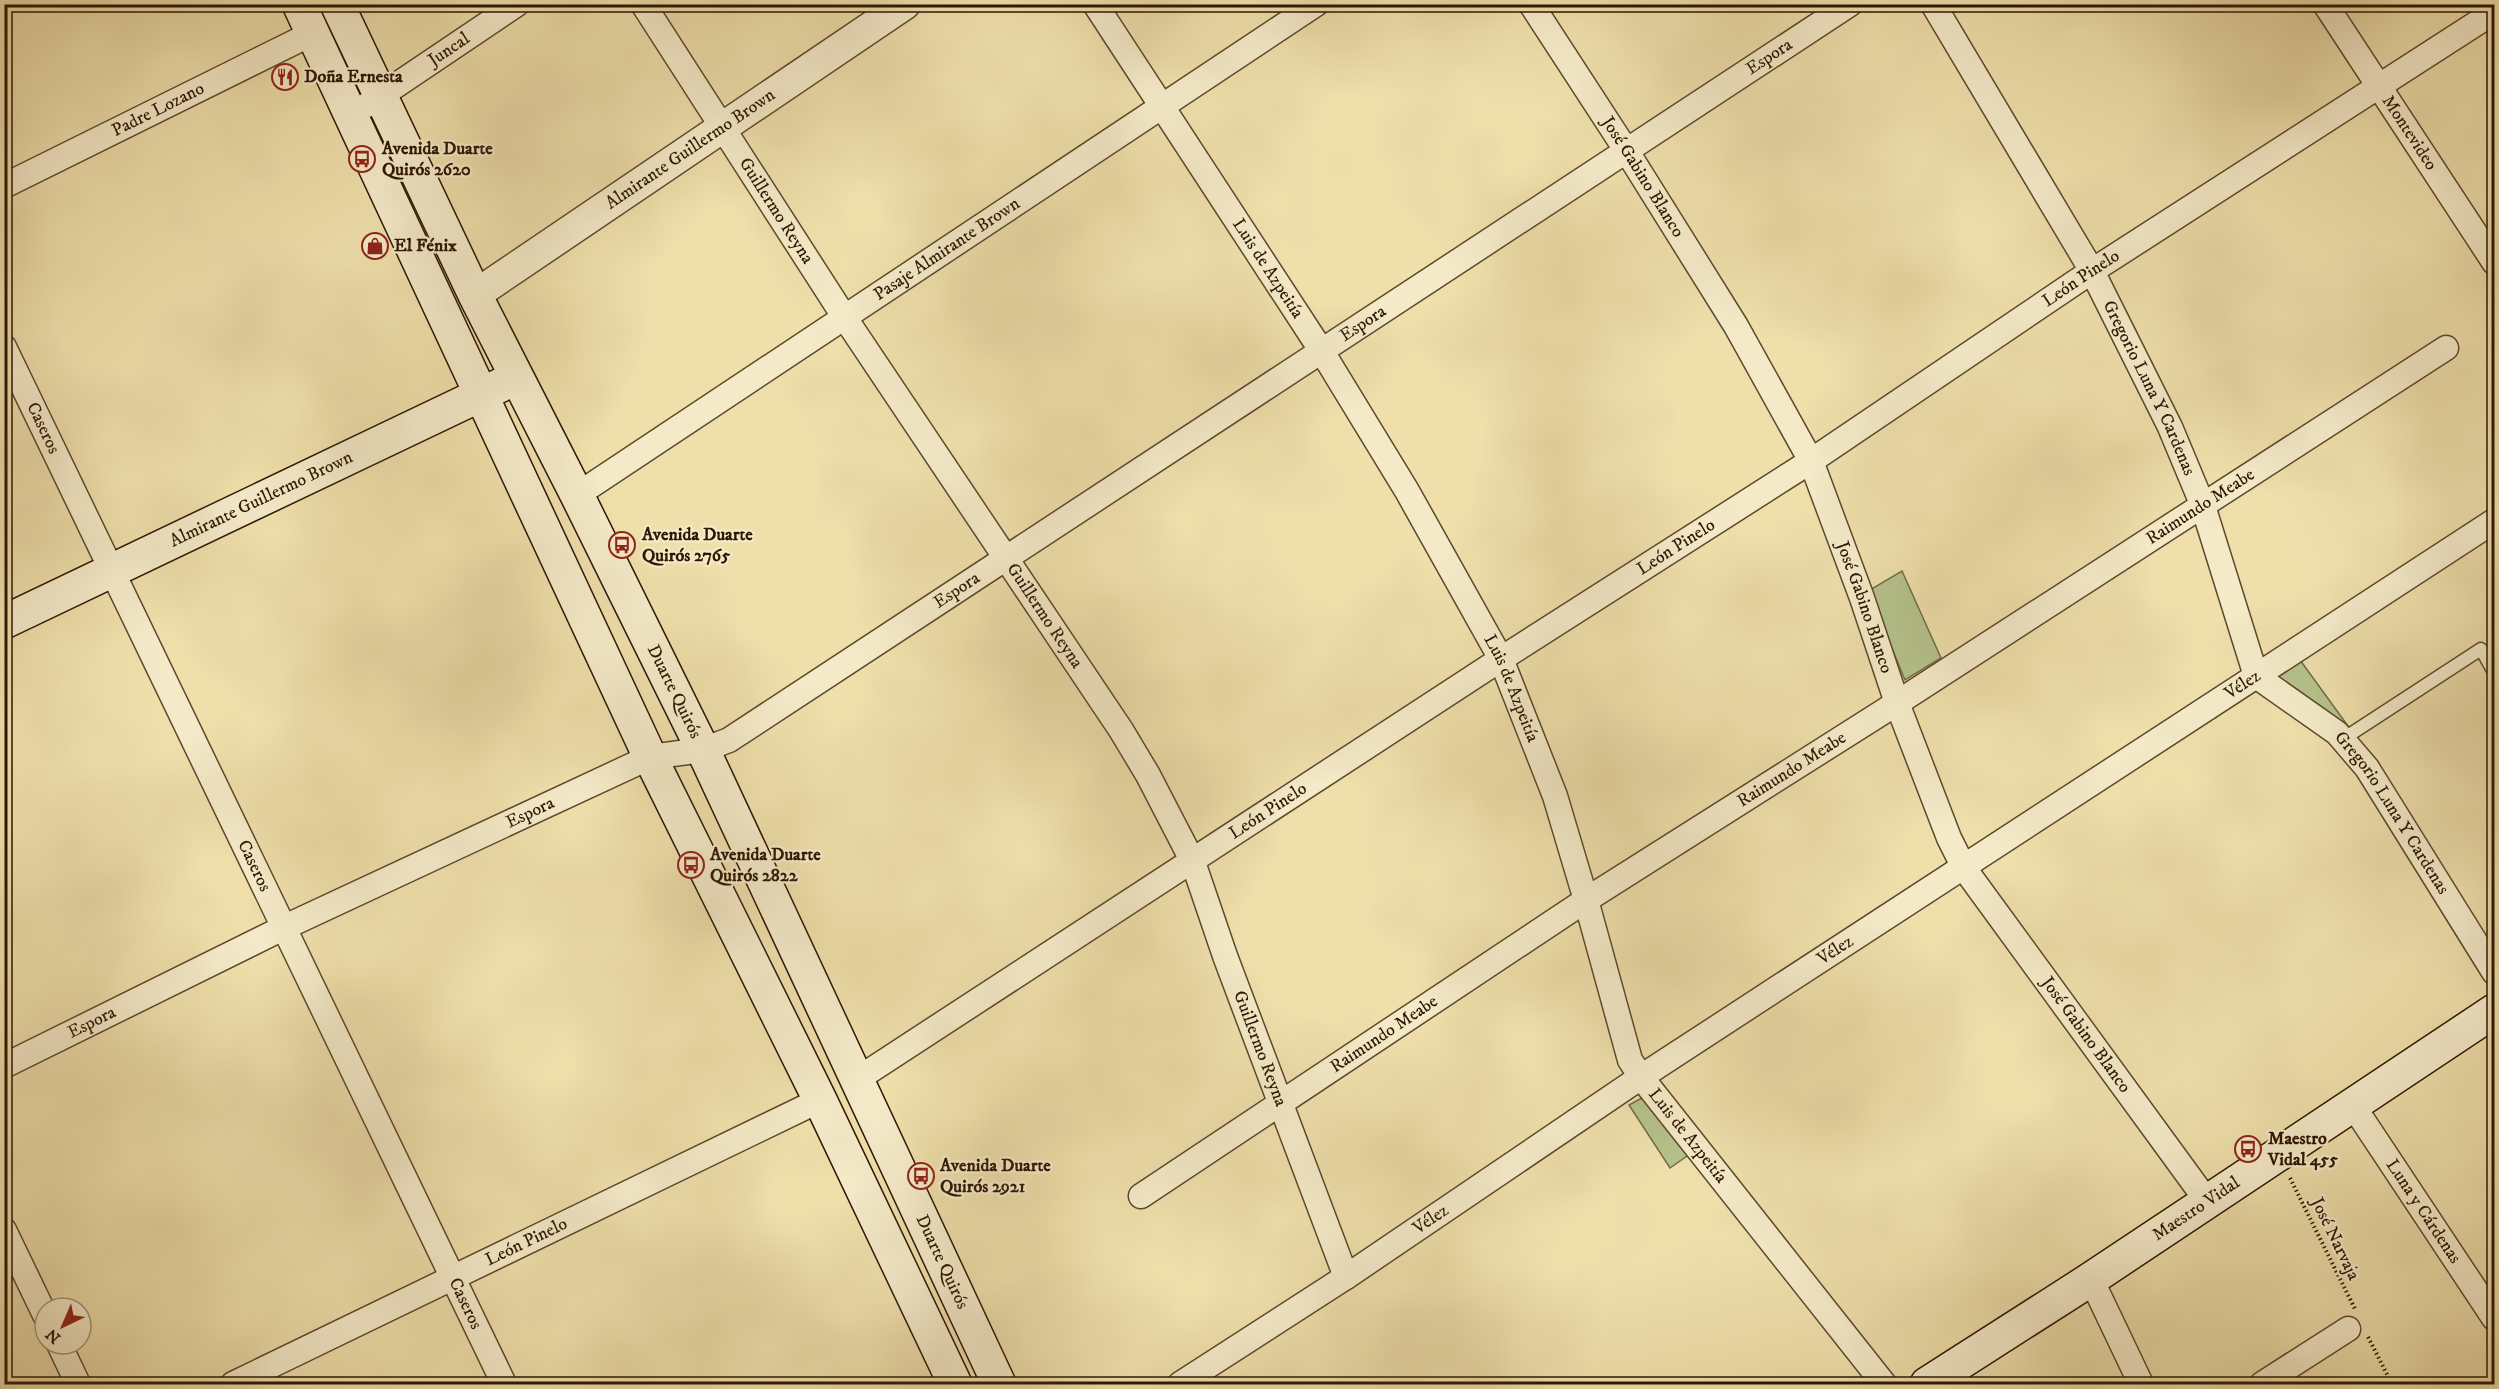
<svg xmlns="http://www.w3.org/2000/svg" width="2499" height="1389" viewBox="0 0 2499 1389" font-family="'IM FELL DW Pica',serif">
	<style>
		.green { fill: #b5c28c; stroke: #716c47; stroke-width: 1.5 }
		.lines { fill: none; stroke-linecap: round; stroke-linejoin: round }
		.service-casing { stroke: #5d482c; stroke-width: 15 }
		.minor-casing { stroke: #5d482c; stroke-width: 27 }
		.tertiary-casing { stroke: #5d482c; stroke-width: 33 }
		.secondary-casing { stroke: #2d1602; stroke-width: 36 }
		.path { stroke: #2d1602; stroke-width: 4; stroke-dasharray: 1.5 3; stroke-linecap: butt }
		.service { stroke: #f4eac8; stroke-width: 12 }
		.minor { stroke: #f4eac8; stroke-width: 24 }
		.tertiary { stroke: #f4eac8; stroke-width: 30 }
		.secondary { stroke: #f4eac8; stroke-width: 33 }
		.labels { text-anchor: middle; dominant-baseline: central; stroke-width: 4.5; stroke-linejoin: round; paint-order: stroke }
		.street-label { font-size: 18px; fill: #2d1602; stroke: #f4eac8 }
		.poi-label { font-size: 18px; font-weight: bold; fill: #2d1602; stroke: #f4eac8; text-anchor: start }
	</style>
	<rect width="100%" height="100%" fill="#eedfab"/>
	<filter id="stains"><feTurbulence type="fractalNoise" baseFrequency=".00333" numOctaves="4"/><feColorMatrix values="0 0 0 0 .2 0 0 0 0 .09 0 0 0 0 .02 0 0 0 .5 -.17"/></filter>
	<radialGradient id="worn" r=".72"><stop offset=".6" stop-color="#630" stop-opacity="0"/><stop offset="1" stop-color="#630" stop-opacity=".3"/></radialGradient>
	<path class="green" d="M1902 571 1941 658 1905 680 1868 591Z
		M2300 660 2348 726 2342 729 2271 677Z
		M1649 1094 1694 1151 1670 1168 1629 1105Z"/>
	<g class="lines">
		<defs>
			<path id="service" d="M2343 739 2481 649 2494 672"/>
			<g id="minor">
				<path id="s1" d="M643 4 845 318 1121 730 1148 775 1193 862 1225 956 1346 1277"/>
				<path id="s2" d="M1095 4 1321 350 1407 491 1501 659 1555 796 1586 900 1630 1060 1641 1077 1884 1384"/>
				<path id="s3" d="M1531 4 1626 150 1736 326 1811 461 1862 598 1897 703 1949 838 1964 868 2207 1201"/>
				<path id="s4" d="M1933 4 2092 271 2170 427 2203 506 2256 676 2337 733 2367 768 2494 972"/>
				<path id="s5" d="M2325 4 2494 262"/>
				<path id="s6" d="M367 105 517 4"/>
				<path id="s7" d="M4 186 313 33"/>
				<path id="s8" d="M4 347 504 1384"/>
				<path id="s9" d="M577 495 1316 4"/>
				<path id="s10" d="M4 1066 285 927 650 757 703 750 729 740 1850 4"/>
				<path id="s11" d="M856 1080 1501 659 1811 461 2092 271 2494 12"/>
				<path id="s12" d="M2352 1104 2494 1318"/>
				<path id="s13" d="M1141 1196 1586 900 1897 703 2446 348"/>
				<path d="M4 1230 45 1315"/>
				<path d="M2091 1279 2141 1384"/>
				<path d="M59 1344 78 1384"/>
				<path id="s14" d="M233 1384 820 1100"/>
				<path id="s15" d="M1180 1384 1346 1277 1641 1077 2494 521"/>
				<path d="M2262 1384 2348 1329"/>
			</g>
			<g id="tertiary">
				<path id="s16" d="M475 295 905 4"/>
			</g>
			<g id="secondary">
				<path d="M299 4 650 757 820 1100 955 1384"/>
				<path id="s17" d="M337 4 475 295 577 495 703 750 999 1384"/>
				<path id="s18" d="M4 622 501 385"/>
				<path id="s19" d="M1927 1384 2091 1279 2494 1011"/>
			</g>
		</defs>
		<use href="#service" class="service-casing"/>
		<use href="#minor" class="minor-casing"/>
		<use href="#tertiary" class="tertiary-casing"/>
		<use href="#secondary" class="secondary-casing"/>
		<path class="path" d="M2290 1178 2355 1309
			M2368 1337 2392 1384"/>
		<use href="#service" class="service"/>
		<use href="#minor" class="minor"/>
		<use href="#tertiary" class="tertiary"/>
		<use href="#secondary" class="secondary"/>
	</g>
	<defs>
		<symbol id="restaurant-ring" viewBox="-11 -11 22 22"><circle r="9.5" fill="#f4eac8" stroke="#8f2418" stroke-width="1.5"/><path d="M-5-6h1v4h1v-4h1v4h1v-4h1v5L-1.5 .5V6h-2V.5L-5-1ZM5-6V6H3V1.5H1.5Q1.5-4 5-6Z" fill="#8f2418"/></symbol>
		<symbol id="bus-ring" viewBox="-11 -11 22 22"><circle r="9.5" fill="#f4eac8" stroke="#8f2418" stroke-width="1.5"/><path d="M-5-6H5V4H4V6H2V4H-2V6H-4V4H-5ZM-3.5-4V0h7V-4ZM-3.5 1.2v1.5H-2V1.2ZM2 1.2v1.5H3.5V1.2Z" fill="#8f2418"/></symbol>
		<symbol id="shop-ring" viewBox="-11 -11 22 22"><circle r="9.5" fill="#f4eac8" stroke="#8f2418" stroke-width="1.5"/><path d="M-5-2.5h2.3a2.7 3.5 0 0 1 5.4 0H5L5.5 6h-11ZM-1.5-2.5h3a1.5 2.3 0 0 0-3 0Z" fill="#8f2418"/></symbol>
	</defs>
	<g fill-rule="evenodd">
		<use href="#restaurant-ring" x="270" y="62" width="30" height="30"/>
		<use href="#bus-ring" x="347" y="144" width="30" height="30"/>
		<use href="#shop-ring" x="360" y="231" width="30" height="30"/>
		<use href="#bus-ring" x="607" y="530" width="30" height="30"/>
		<use href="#bus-ring" x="676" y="850" width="30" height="30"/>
		<use href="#bus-ring" x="2233" y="1134" width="30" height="30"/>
		<use href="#bus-ring" x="906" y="1161" width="30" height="30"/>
	</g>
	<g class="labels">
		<g class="street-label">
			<text stroke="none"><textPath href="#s6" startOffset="99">Juncal</textPath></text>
			<text stroke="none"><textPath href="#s10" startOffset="2042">Espora</textPath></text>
			<text stroke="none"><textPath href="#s7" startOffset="172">Padre Lozano</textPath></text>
			<text stroke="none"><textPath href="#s5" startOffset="154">Montevideo</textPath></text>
			<text stroke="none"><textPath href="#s16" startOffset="260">Almirante Guillermo Brown</textPath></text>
			<text stroke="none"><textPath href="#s3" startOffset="206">José Gabino Blanco</textPath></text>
			<text stroke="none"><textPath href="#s1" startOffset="246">Guillermo Reyna</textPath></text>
			<text stroke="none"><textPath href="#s9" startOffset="444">Pasaje Almirante Brown</textPath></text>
			<text stroke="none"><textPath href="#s2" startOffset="316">Luis de Azpeitía</textPath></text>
			<text stroke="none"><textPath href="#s11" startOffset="1464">León Pinelo</textPath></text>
			<text stroke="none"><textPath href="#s10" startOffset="1556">Espora</textPath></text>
			<text stroke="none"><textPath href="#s4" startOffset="441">Gregorio Luna Y Cardenas</textPath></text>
			<text stroke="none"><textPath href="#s8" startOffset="90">Caseros</textPath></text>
			<text stroke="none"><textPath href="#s18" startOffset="285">Almirante Guillermo Brown</textPath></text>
			<text stroke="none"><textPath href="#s13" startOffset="1264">Raimundo Meabe</textPath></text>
			<text stroke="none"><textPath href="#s11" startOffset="978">León Pinelo</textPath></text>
			<text stroke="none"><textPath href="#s10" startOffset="1070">Espora</textPath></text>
			<text stroke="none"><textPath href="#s3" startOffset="692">José Gabino Blanco</textPath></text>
			<text stroke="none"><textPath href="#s1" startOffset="732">Guillermo Reyna</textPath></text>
			<text stroke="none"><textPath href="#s15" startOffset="1272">Vélez</textPath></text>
			<text stroke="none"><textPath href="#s2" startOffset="802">Luis de Azpeitía</textPath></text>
			<text stroke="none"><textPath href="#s17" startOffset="766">Duarte Quirós</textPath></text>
			<text stroke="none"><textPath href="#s13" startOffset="778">Raimundo Meabe</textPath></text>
			<text stroke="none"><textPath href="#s11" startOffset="492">León Pinelo</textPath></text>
			<text stroke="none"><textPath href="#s10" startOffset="584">Espora</textPath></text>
			<text stroke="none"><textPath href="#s4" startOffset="945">Gregorio Luna Y Cardenas</textPath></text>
			<text stroke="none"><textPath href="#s8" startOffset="576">Caseros</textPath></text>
			<text stroke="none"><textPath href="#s15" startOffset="786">Vélez</textPath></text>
			<text stroke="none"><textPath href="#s10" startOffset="98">Espora</textPath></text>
			<text stroke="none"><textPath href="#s13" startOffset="292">Raimundo Meabe</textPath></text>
			<text stroke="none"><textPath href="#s3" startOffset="1178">José Gabino Blanco</textPath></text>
			<text stroke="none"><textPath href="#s1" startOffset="1218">Guillermo Reyna</textPath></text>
			<text stroke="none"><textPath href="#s2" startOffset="1288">Luis de Azpeitía</textPath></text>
			<text stroke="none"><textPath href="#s19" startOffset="321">Maestro Vidal</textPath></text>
			<text stroke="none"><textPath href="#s12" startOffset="129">Luna y Cárdenas</textPath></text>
			<text stroke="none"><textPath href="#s15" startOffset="300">Vélez</textPath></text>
			<text transform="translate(2335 1239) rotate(64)">José Narvaja</text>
			<text stroke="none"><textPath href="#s14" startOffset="326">León Pinelo</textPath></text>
			<text stroke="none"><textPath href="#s17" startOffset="1396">Duarte Quirós</textPath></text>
			<text stroke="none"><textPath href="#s8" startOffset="1062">Caseros</textPath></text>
		</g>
		<g class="poi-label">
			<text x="304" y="77">Doña Ernesta</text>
			<text x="382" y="149">Avenida Duarte<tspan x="382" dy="21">Quirós 2620</tspan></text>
			<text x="394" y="246">El Fénix</text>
			<text x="642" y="535">Avenida Duarte<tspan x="642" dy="21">Quirós 2765</tspan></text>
			<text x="710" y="855">Avenida Duarte<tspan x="710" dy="21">Quirós 2822</tspan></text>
			<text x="2268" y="1139">Maestro<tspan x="2268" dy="21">Vidal 455</tspan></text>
			<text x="940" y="1166">Avenida Duarte<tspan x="940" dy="21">Quirós 2921</tspan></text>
		</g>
	</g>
	<rect width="2499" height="1389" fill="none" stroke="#eedfab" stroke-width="24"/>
	<rect x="6" y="6" width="2487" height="1377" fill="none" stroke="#2d1602" stroke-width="3"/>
	<rect x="12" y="12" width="2475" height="1365" fill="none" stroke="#2d1602" stroke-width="1.5"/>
	<g transform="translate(63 1326) rotate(224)"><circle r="28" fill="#f4eac8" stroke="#a49579" stroke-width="1.5"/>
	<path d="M0-4.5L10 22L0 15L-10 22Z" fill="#8f2418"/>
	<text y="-9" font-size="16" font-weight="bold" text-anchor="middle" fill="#2d1602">N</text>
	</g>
	<rect width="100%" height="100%" filter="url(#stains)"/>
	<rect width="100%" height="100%" fill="url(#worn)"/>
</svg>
